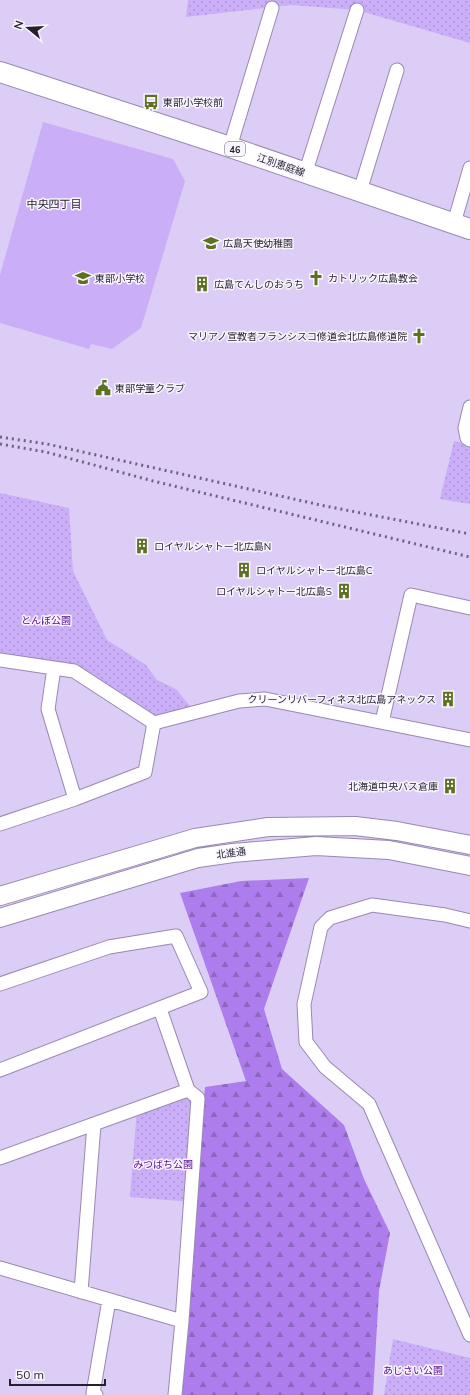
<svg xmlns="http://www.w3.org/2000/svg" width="470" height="1395" viewBox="0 0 470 1395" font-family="Mulish,'Noto Sans JP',sans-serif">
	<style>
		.grass { fill: #cbaef8 }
		.forest { fill: url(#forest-firs) }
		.park { fill: url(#park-dots) }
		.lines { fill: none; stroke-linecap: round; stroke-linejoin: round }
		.street-casing { stroke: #9889b0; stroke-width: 15 }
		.secondary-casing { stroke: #9889b0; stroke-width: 20 }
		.primary-casing { stroke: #9889b0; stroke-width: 22 }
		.street { stroke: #fff; stroke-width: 13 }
		.secondary { stroke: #fff; stroke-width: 18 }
		.primary { stroke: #fff; stroke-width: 20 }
		.rail { stroke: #6d637d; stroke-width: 3; stroke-dasharray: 2 4; stroke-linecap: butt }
		.labels { text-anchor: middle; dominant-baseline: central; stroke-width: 3; stroke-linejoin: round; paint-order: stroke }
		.shield { fill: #f8f5fd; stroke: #645f6c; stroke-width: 1 }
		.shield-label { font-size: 9px; font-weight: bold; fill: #251f2e }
		.poi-label { font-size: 10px; fill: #251f2e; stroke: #f8f5fd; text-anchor: start }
		.street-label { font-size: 10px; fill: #251f2e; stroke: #f8f5fd }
		.park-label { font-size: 10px; fill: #580795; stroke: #f8f5fd }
		.neighbourhood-label { font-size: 11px; fill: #251f2e; stroke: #f8f5fd }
	</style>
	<defs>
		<pattern id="forest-firs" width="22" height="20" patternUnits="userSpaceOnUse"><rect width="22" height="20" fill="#ad7ded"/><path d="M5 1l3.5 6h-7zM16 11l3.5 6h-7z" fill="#8d66c0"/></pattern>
		<pattern id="park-dots" width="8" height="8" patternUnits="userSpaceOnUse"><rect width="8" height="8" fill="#cbaef8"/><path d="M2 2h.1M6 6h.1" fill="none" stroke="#ae95d5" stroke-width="1.8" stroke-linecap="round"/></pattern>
	</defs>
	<rect width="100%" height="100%" fill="#dccdf7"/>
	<path class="grass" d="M43 122 173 159 185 181 141 328 112 349 91 344 89 349 0 323V275Z"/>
	<path class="forest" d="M309 878 264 1009 282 1069 344 1125 364 1179 390 1233 379 1291 373 1395H177L205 1087 246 1081 180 893 241 881Z"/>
	<path class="park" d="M188 0H470V43L357 10 291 5 186 17Z
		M454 441 470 445V504L440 499Z
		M0 493 69 508 73 571 107 640 146 665 157 680 176 689 190 706 154 723 74 671 0 660Z
		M188 1090 198 1098 191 1202 130 1197 137 1108Z
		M393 1339 470 1358V1395H384Z"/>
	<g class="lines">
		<defs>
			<path id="street" d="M230 147 272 8
				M305 174 357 10
				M360 191 397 70
				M454 223 470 168
				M470 407 465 428 467 438 470 440
				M0 660 74 671 154 723 239 701 265 699 470 740
				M54 668 48 709 75 799
				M382 722 411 595 470 608
				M0 824 75 799 145 772 154 723
				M470 921 445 915 372 905 330 918 321 927 304 1004 306 1042 325 1067 369 1104 470 1335
				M0 984 109 947 176 936 201 992 0 1070
				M160 1009 188 1090 198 1098 182 1321 175 1395
				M0 1158 188 1090
				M0 1268 182 1321
				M81 1292 94 1124
				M96 1395 93 1393 109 1300"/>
			<path id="secondary" d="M0 896 195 838 268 827 355 826 397 831 470 845
				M0 918 198 858 233 853 316 846 389 850 470 866"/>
			<path id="primary" d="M0 72 230 147 470 229"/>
		</defs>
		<use href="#street" class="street-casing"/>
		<use href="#secondary" class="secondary-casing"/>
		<use href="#primary" class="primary-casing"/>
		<use href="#street" class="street"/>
		<use href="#secondary" class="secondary"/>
		<use href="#primary" class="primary"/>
		<path class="rail" d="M0 437 47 444 325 506 470 534
			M0 444 46 452 153 481 470 557"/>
	</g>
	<defs>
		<symbol id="bus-bare" viewBox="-9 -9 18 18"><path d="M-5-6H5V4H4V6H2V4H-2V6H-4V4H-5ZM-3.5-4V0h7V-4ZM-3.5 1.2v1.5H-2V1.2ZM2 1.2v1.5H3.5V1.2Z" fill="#5e7120" stroke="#f8f5fd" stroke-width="2.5" paint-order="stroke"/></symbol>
		<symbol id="school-bare" viewBox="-9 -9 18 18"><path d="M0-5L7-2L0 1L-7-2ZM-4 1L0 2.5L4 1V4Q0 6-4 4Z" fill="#5e7120" stroke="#f8f5fd" stroke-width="2.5" paint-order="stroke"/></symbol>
		<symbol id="church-bare" viewBox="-9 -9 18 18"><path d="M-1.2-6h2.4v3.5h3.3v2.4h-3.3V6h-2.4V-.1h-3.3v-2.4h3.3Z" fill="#5e7120" stroke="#f8f5fd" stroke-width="2.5" paint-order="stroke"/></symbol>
		<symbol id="building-bare" viewBox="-9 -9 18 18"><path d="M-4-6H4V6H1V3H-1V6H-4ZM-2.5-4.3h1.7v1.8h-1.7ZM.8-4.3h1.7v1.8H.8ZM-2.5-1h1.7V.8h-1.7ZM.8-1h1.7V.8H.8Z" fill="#5e7120" stroke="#f8f5fd" stroke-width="2.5" paint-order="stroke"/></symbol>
		<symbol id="civic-bare" viewBox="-9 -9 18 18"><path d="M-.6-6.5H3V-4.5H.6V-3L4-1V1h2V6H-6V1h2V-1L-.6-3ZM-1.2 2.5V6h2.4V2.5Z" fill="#5e7120" stroke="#f8f5fd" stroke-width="2.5" paint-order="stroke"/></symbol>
	</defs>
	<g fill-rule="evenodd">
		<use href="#bus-bare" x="140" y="91" width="22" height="22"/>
		<use href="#school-bare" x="200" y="232" width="22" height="22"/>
		<use href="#school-bare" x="72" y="267" width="22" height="22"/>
		<use href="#church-bare" x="305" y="267" width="22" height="22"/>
		<use href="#building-bare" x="191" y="273" width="22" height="22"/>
		<use href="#church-bare" x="408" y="325" width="22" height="22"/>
		<use href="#civic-bare" x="92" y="377" width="22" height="22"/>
		<use href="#building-bare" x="131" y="535" width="22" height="22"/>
		<use href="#building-bare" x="233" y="559" width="22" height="22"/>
		<use href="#building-bare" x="333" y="580" width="22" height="22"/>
		<use href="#building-bare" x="437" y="688" width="22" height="22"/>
		<use href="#building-bare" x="439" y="775" width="22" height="22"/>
	</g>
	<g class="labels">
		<rect class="shield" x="225" y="142" width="20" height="14" rx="3"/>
		<g class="shield-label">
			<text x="235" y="149">46</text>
		</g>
		<g class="poi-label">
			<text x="163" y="102">東部小学校前</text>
			<text x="223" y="243">広島天使幼稚園</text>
			<text x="95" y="278">東部小学校</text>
			<text x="328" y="278">カトリック広島教会</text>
			<text x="214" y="284">広島てんしのおうち</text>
			<text x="407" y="336" text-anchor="end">マリアノ宣教者フランシスコ修道会北広島修道院</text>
			<text x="115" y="388">東部学童クラブ</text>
			<text x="154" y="546">ロイヤルシャトー北広島N</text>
			<text x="256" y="570">ロイヤルシャトー北広島C</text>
			<text x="332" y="591" text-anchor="end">ロイヤルシャトー北広島S</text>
			<text x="436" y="699" text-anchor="end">クリーンリバーフィネス北広島アネックス</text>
			<text x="438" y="786" text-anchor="end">北海道中央バス倉庫</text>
		</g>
		<g class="street-label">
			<text transform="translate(281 165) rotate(19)">江別恵庭線</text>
			<text transform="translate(231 853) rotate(-8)">北進通</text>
		</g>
		<g class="park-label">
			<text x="46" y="620">とんぼ公園</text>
			<text x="163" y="1164">みつばち公園</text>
			<text x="413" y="1370">あじさい公園</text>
		</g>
		<g class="neighbourhood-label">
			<text x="54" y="204">中央四丁目</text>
		</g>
	</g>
	<g transform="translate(28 28) rotate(288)" stroke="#f8f5fd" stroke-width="3" paint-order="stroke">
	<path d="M0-3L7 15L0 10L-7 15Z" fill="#251f2e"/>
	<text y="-6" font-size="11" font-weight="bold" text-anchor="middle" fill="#251f2e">N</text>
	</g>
	<path d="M10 1379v6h95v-6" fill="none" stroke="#251f2e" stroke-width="2"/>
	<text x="16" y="1379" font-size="12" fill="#251f2e" stroke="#f8f5fd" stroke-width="3" paint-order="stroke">50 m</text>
</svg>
